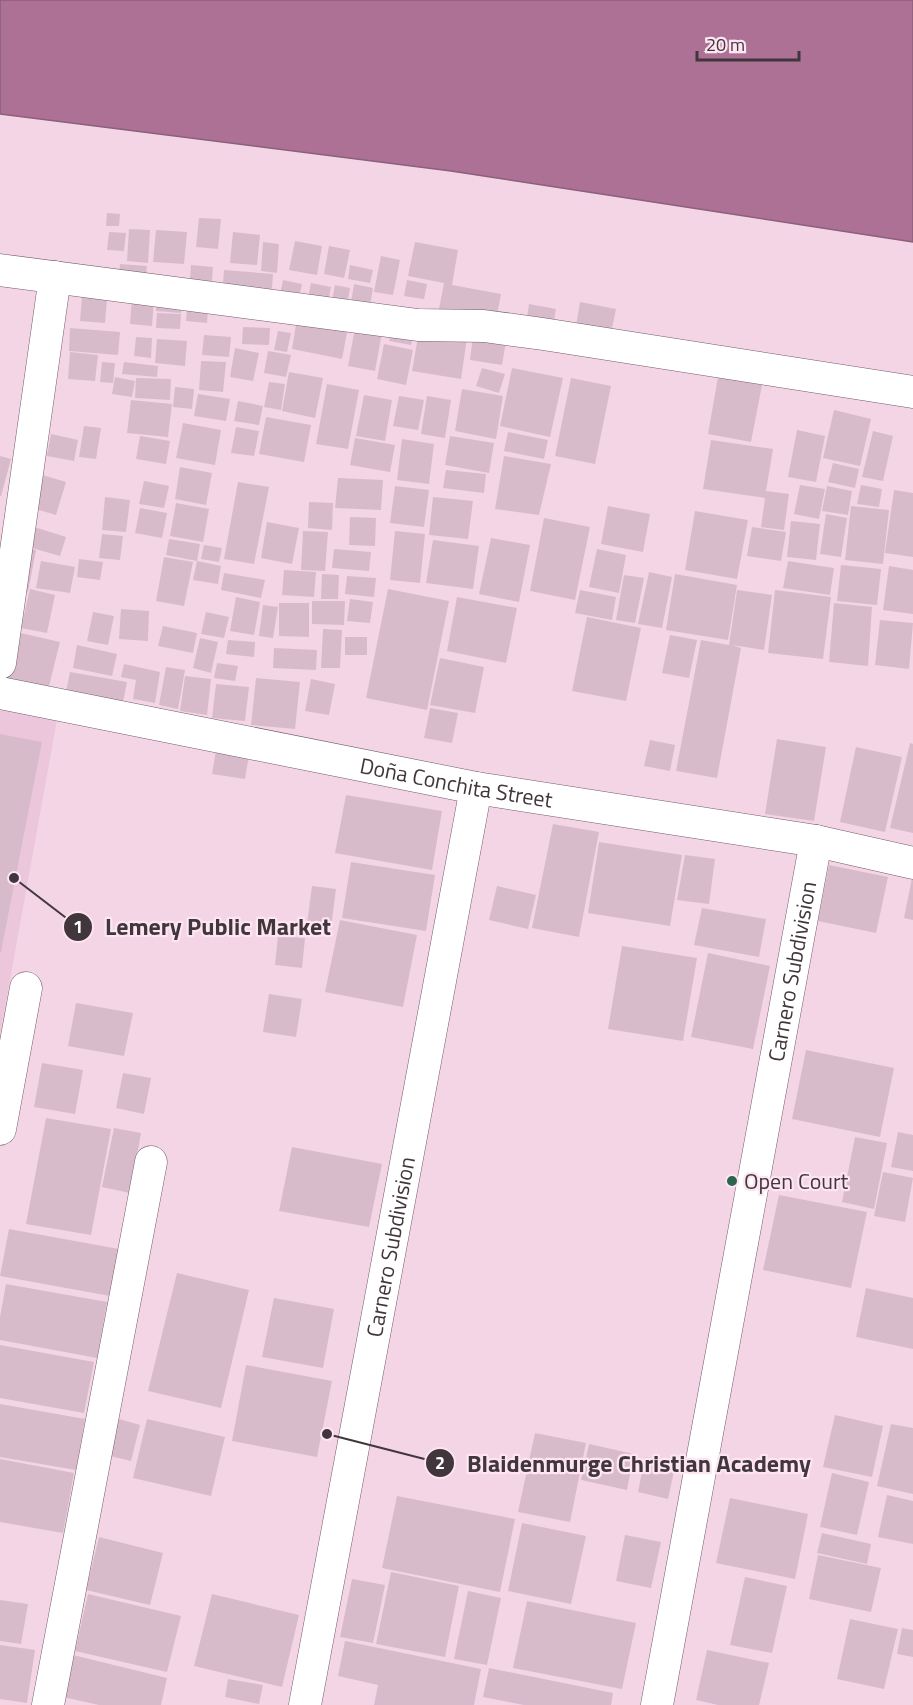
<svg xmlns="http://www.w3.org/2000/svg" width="913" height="1705" viewBox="0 0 913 1705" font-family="'Titillium Web',sans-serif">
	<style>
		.built { fill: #ecc7dc }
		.water { fill: #ac7195; stroke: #8c5f7b; stroke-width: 1.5 }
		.building { fill: #d8bbcb }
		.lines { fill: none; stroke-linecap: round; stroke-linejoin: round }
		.minor-casing { stroke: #735a68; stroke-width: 33 }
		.minor { stroke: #fff; stroke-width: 32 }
		.poi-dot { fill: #2c644c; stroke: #fde5f2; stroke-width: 2 }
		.labels { text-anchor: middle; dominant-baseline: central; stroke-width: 4.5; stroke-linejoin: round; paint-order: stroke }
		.street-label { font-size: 22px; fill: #42363d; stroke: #fde5f2 }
		.poi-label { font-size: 22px; fill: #42363d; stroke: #fde5f2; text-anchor: start }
		.leader { fill: none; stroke: #42363d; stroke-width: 2 }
		.callout-dot { fill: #42363d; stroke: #fde5f2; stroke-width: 2 }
		.mark-label { font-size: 18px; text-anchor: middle; font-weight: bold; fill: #fff }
		.callout-label { font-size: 24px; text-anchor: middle; font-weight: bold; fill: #42363d; stroke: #fde5f2; stroke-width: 4.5; stroke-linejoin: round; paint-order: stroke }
	</style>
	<rect width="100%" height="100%" fill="#f4d5e6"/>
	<path class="built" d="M0 709 57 720 0 1035Z"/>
	<path class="water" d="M0 0H913V242L451 171 0 114Z"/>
	<path class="building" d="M107 213 120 214 119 226H106Z
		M199 218 221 219 218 249 196 247Z
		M129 229 150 230 148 263 127 261Z
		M156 230 187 232 184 264 153 262Z
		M109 232 126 233 124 251 107 250Z
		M233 232 260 235 257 265 230 263Z
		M295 241 322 246 317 275 289 270Z
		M263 242 279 244 277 273 261 271Z
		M415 242 458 250 452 285 501 294 495 325 438 314 444 283 408 276Z
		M329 246 350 250 344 278 324 274Z
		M381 256 400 260 393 295 374 292Z
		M120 264 147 266 145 286 118 284Z
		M191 265 213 267 211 294 189 292Z
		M350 265 373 270 370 283 348 279Z
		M224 270 273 274 271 302 222 298Z
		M283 280 302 284 297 308 278 304Z
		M407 280 427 284 424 299 404 296Z
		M311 283 331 287 326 312 306 308Z
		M83 284 108 286 105 323 80 321Z
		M354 284 373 288 369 312 350 309Z
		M335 285 350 288 345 315 330 312Z
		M157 293 183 295 181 313 156 311Z
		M132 297 154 299 152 326 130 324Z
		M188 298 209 299 207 323 186 321Z
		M580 302 616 309 611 333 576 326Z
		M529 304 556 309 553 327 526 323Z
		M157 313 181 314 180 329 156 328Z
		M298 313 349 322 342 359 292 349Z
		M357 317 384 322 375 371 348 366Z
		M393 322 415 326 411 345 389 341Z
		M243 327 270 328 269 345 242 344Z
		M70 328 120 332 118 355 69 351Z
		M278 331 291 333 287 352 274 350Z
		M419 331 467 338 461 379 412 371Z
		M204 335 231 337 229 357 202 355Z
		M473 336 506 341 502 365 470 360Z
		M136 337 152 338 151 358 134 356Z
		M157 339 187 341 185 366 155 363Z
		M384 344 413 350 406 385 377 379Z
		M235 348 259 353 253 381 230 377Z
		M268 351 291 355 286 377 264 373Z
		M70 352 98 355 95 381 68 379Z
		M201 361 226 362 223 392 199 390Z
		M102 362 115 363 113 383 100 382Z
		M124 362 158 366 157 377 122 374Z
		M482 368 505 374 499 393 476 386Z
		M512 368 563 378 550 437 500 426Z
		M289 372 323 378 315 418 282 411Z
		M115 377 135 381 132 397 112 394Z
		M718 377 762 385 751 442 708 434Z
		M136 378 171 379 170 400 135 398Z
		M571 378 611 386 595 464 555 456Z
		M269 382 285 384 281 410 264 407Z
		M327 384 359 390 348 449 316 444Z
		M175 387 194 389 192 409 173 407Z
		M462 389 503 396 496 439 455 431Z
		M198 394 230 399 226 421 194 416Z
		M364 395 392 400 385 441 356 436Z
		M399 396 424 400 418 430 393 426Z
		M427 396 451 400 445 438 421 434Z
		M131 400 172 404 168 437 127 433Z
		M238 401 263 406 259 425 234 421Z
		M834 410 871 419 860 466 823 458Z
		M266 417 311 425 304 462 259 454Z
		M183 423 221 430 215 465 176 458Z
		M84 426 101 428 96 459 79 457Z
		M236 427 259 431 254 456 231 453Z
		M797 430 825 436 816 482 788 477Z
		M873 431 893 436 883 481 862 477Z
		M508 432 548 440 544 459 504 451Z
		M51 434 78 440 74 461 47 456Z
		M140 436 170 441 166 464 136 459Z
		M450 436 494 443 489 473 445 465Z
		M355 438 395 445 390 472 350 465Z
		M402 439 434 444 429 484 397 480Z
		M711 440 773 449 766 491 789 494 784 530 761 527 765 498 703 489Z
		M0 456 11 459 1 496H0Z
		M504 456 551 464 539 515 495 509Z
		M833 463 859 469 855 488 828 482Z
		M180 467 212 473 206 505 175 499Z
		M446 470 486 474 484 493 443 488Z
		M39 474 66 482 56 515 29 507Z
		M338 478 383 480 381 510 335 508Z
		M144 481 169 486 164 508 139 504Z
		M238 482 269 487 254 564 224 559Z
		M800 485 825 489 819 519 794 514Z
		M861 485 882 489 879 507 857 504Z
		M395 486 429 490 424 527 390 523Z
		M827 486 852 491 848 515 822 511Z
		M894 490 913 493V557L885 553Z
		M105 497 130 500 126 532 102 530Z
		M433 497 473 501 468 539 429 535Z
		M309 502 333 503 332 530 308 528Z
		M176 503 209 509 203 542 170 536Z
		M608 506 650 514 643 552 601 544Z
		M851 506 889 510 883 564 845 560Z
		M140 508 167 513 162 538 135 533Z
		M695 511 748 520 737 579 685 570Z
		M826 514 847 518 841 557 820 554Z
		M350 517 376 518 375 546 349 545Z
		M544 518 590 527 575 600 530 591Z
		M791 521 820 524 816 560 787 557Z
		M267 522 299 528 292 564 261 558Z
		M31 526 66 537 60 556 25 546Z
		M752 527 786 532 781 561 747 556Z
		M303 531 328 532 325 571 301 570Z
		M395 531 425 534 420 583 390 580Z
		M102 534 123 536 120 560 99 558Z
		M491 538 530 545 519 602 479 594Z
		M169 539 200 544 197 561 166 555Z
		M433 540 479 546 473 589 426 583Z
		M204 545 222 548 219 562 201 559Z
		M20 547 36 550 28 592 12 589Z
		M334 549 371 552 369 571 332 568Z
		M597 549 626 555 619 593 589 587Z
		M164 557 193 562 184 606 156 601Z
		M79 559 103 562 100 580 77 577Z
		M41 561 75 567 70 593 36 588Z
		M197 561 221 566 218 584 193 580Z
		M788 561 834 568 830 595 783 588Z
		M841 565 881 569 877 605 837 601Z
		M889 566 913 570V614L883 610Z
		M284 570 316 572 314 597 282 595Z
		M649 572 672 577 662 628 638 624Z
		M224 573 265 580 261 598 221 590Z
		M322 574 339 575 338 599H321Z
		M675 574 737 585 728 640 666 630Z
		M624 575 644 578 635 623 616 620Z
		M347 576 376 578 374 597 345 594Z
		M30 589 55 595 47 633 21 628Z
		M388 589 449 601 427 710 366 698Z
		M580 590 616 597 612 620 575 613Z
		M737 590 772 595 764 650 732 645 741 648 717 778 676 771 701 640 729 645Z
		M775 590 831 597 823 659 768 653Z
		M236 597 260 602 254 635 230 631Z
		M457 597 517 608 506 663 447 651Z
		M350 599 373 602 370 623 347 621Z
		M312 601H345L344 625 312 624Z
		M279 603H309V637L279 636Z
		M834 603 872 607 868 666 829 662Z
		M263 605 278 607 273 638 259 636Z
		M121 609 149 611 148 641 119 639Z
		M93 612 114 616 108 645 87 641Z
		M206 612 229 617 224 638 201 634Z
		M587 617 641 628 626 701 572 691Z
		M880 620 913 623 909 669 875 665Z
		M163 626 197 633 193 653 158 646Z
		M323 629 342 630 340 668H321Z
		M12 631 60 642 48 690 1 679Z
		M670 635 697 640 689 678 662 673Z
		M345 637H367V655H345Z
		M200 638 218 642 211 673 193 668Z
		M228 640 255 642 254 657 226 654Z
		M77 645 117 654 112 676 73 668Z
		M274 648 317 650 316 670 273 668Z
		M440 658 484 667 475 713 430 705Z
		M217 663 238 666 235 681 214 678Z
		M124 664 160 672 155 703 133 699 136 680 121 677Z
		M166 667 185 670 178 709 159 705Z
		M70 672 127 682 123 702 66 692Z
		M185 676 211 679 207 715 180 711Z
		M256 678 300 682 295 729 251 725Z
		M311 679 335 684 329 715 305 711Z
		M216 684 249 687 245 721 212 718Z
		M430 708 458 713 452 743 424 738Z
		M0 734 42 742 1 952H0Z
		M777 739 826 747 814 821 765 814Z
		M650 740 675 745 670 771 644 766Z
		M910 743 913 744V833L890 828Z
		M856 747 902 757 885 832 840 822Z
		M216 750 249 755 245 779 212 774Z
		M346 795 442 811 432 870 335 853Z
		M553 824 599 832 579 937 532 928Z
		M599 842 682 855 670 926 588 913Z
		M685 855 715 859 709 904 677 900Z
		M351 862 435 875 426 931 342 918Z
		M829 865 888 877 876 933 818 921Z
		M912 878H913V920L904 918Z
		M312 886 336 889 331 927 307 924Z
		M497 886 536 895 528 929 489 920Z
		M702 908 766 919 759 957 694 945Z
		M340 920 417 935 403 1007 325 992Z
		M278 936 305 938 302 968 275 965Z
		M622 946 697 958 683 1041 608 1029Z
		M708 953 770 966 753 1049 691 1037Z
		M269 994 302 999 296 1037 263 1032Z
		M76 1003 133 1013 124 1056 68 1046Z
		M806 1050 894 1068 880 1137 792 1119Z
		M42 1063 83 1070 75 1114 34 1107Z
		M123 1073 151 1078 144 1114 116 1108Z
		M46 1118 111 1129 91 1235 26 1224Z
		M114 1128 141 1133 130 1193 102 1187Z
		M898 1132 913 1135V1171L891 1167Z
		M855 1137 887 1143 874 1209 842 1202Z
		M292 1147 382 1164 369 1227 279 1211Z
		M883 1172 913 1178 905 1222 874 1216Z
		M779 1195 867 1212 851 1288 763 1270Z
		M9 1229 119 1249 110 1296 0 1276Z
		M177 1273 249 1290 221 1408 148 1391Z
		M6 1284 107 1302 97 1358 0 1340V1317Z
		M866 1288 913 1298V1349L856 1337Z
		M274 1298 334 1309 323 1368 262 1357Z
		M0 1345 94 1362 84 1413 0 1398Z
		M246 1365 332 1381 317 1457 232 1441Z
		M0 1404 85 1419 76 1470 0 1457Z
		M835 1415 883 1426 872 1477 823 1467Z
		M119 1419 140 1425 131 1461 110 1456Z
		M147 1419 225 1437 211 1496 133 1478Z
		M891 1424 913 1428V1494L877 1486Z
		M535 1433 586 1443 570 1522 518 1512Z
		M589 1444 634 1454 627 1490 581 1480Z
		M645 1457 676 1462 668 1499 638 1492Z
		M0 1459 74 1473 63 1533 0 1522Z
		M832 1473 869 1482 857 1535 820 1527Z
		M887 1495 913 1501V1544L878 1537Z
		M397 1496 515 1519 500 1592 382 1568Z
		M730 1498 808 1514 795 1579 716 1563Z
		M522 1523 586 1536 571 1604 508 1591Z
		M822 1533 871 1544 867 1564 817 1553Z
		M625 1535 661 1542 651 1588 616 1581Z
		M99 1537 163 1553 150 1605 86 1590Z
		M818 1555 881 1568 871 1612 809 1599Z
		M391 1572 459 1586 445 1657 376 1644Z
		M745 1577 787 1586 772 1653 730 1645Z
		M352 1579 385 1585 373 1643 340 1637Z
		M468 1591 501 1598 487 1665 454 1659Z
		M88 1594 181 1616 167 1672 75 1651Z
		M212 1594 299 1615 282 1687 194 1666Z
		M0 1600 28 1604 21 1644 0 1641Z
		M527 1601 636 1623 622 1689 513 1668Z
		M850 1619 898 1629 884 1689 837 1679Z
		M902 1628 913 1630V1657L897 1654Z
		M345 1641 481 1669 474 1705H374L378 1685 338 1676Z
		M0 1645 35 1650 27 1703 0 1699Z
		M707 1650 769 1663 759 1705H718L696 1700Z
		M73 1655 167 1678 161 1705H99L63 1697Z
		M489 1668 613 1693 611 1705H524L483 1697Z
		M228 1679 263 1685 259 1704 225 1697Z"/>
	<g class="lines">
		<defs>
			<g id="minor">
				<path d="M0 270 418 325 484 326 543 334 913 392"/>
				<path d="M0 663 55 277"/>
				<path id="s1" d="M0 693 476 788 816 841 913 863"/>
				<path d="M0 1129 26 988"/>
				<path d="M48 1705 151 1162"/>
				<path id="s2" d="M305 1705 476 788"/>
				<path id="s3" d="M657 1705 816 841"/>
			</g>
		</defs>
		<use href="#minor" class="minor-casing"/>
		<use href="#minor" class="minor"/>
	</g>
	<circle class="poi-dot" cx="732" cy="1181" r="6"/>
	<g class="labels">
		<g class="street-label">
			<text stroke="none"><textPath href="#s1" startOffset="465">Doña Conchita Street</textPath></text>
			<text stroke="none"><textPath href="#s3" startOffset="746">Carnero Subdivision</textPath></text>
			<text stroke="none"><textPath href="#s2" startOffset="466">Carnero Subdivision</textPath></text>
		</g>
		<g class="poi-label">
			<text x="744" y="1181">Open Court</text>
		</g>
	</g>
	<path class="leader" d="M14 878L78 927M327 1434L440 1463"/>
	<g class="callout-dot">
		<circle cx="14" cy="878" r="6"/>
		<circle cx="327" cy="1434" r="6"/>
		<circle cx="78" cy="927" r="15"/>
		<circle cx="440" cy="1463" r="15"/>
	</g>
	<g class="mark-label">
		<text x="78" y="933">1</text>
		<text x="440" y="1469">2</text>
	</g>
	<g class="callout-label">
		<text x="218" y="935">Lemery Public Market</text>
		<text x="639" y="1472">Blaidenmurge Christian Academy</text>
	</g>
	<path d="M697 51v9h102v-9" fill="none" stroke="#42363d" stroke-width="3"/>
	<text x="706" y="51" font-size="18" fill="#42363d" stroke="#fde5f2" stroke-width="4.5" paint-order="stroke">20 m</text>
</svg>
